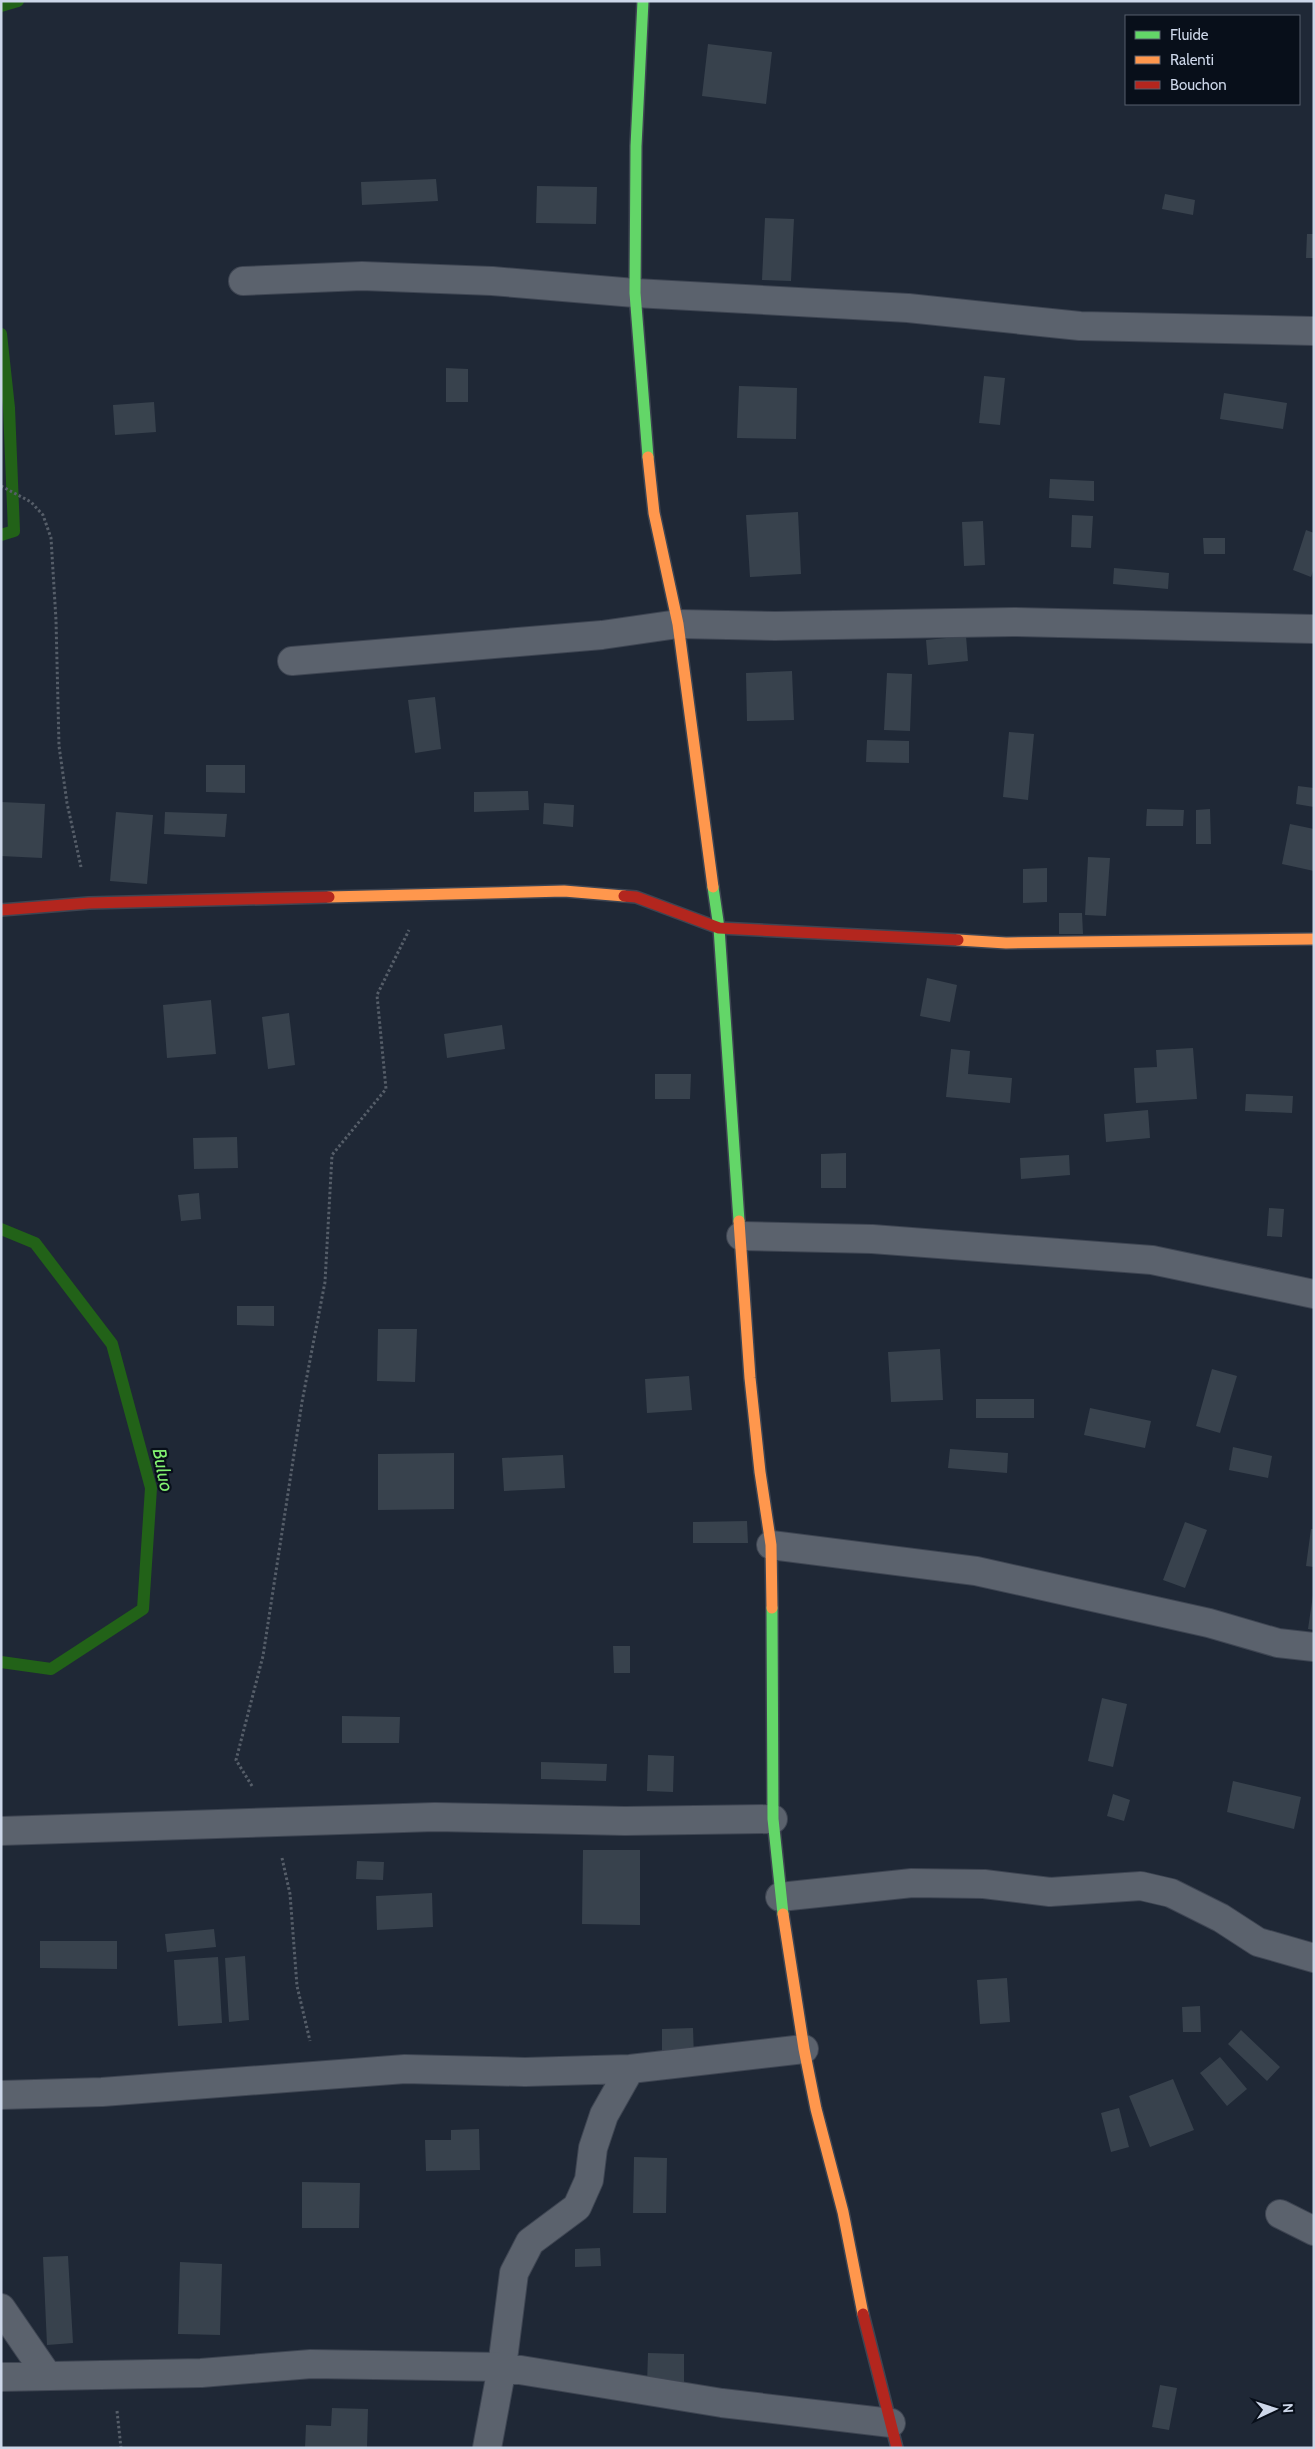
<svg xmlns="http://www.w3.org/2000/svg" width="1315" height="2449" viewBox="0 0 1315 2449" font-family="Cabin,sans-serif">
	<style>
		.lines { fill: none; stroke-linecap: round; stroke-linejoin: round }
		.stream { stroke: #226218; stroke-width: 12 }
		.building { fill: #38424d }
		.street-casing { stroke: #3e4552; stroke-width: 30 }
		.fast-casing { stroke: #3e4552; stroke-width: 14 }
		.slow-casing { stroke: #3e4552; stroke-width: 14 }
		.jam-casing { stroke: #3e4552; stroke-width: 14 }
		.path { stroke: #565e69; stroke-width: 3; stroke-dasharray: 2.5 2.5; stroke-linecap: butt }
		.street { stroke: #5b626d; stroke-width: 28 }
		.fast { stroke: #63d668; stroke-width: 11 }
		.slow { stroke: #ff974d; stroke-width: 11 }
		.jam { stroke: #b3261e; stroke-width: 11 }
		.labels { text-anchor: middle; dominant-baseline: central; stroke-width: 4.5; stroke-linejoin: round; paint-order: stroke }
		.water-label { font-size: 19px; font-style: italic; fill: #84f472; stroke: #080f1a }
	</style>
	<rect width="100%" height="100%" fill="#1f2836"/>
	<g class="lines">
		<path class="stream" d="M1 6 18 1
			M1 334 9 408 14 531 1 535
			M1 1229 35 1243 112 1344 151 1488 143 1609 51 1669 1 1662"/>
	</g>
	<path class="building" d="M708 44 772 52 766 104 702 96Z
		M436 179 438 201 362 205 361 182Z
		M537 186 597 187 596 224 536 223Z
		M1165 194 1195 200 1193 215 1162 209Z
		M765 218 794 219 791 281 762 280Z
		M1307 234H1314V258H1306Z
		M446 368 468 369V402H446Z
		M984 376 1005 378 1000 425 979 423Z
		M739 386 797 388 796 439 737 438Z
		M1224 393 1287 403 1283 429 1220 419Z
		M154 402 156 432 115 435 113 405Z
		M1050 479 1094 481V501L1049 498Z
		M798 512 801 574 750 577 746 515Z
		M1072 515 1093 516 1091 548 1071 547Z
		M983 521 985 565 964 566 962 522Z
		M1306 530 1314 533V568L1311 577 1293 570Z
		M1203 538H1225V554H1204Z
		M1114 568 1169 573 1168 589 1113 584Z
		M966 636 968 661 928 665 926 640Z
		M792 671 794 720 747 721 746 673Z
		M887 673 912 674 910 731 884 730Z
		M435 697 441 749 415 753 408 700Z
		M1009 732 1034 734 1028 800 1003 797Z
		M867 740 909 741V763L866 762Z
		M206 765H245V793L206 792Z
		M1298 786 1314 788V807L1296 804Z
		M528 791 529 810 474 812V792Z
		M1 802 45 804 42 858 1 856Z
		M544 803 574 805 573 827 543 824Z
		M1147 809 1184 810 1183 826H1146Z
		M1210 809 1211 844H1196V810Z
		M116 812 153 815 147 884 110 881Z
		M165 812 227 814 225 837 164 834Z
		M1290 824 1314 829V871L1282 864Z
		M1088 857 1110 858 1106 916 1085 915Z
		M1047 868V902L1023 903V869Z
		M1059 913H1082L1083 934H1059Z
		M927 978 957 985 950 1022 920 1016Z
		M211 1000 216 1054 167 1058 163 1005Z
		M289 1013 295 1065 268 1069 262 1017Z
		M502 1025 505 1049 447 1058 444 1034Z
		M1193 1048 1197 1099 1136 1103 1134 1068 1157 1067 1156 1050Z
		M951 1049 970 1051 968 1074 1012 1078 1010 1103 946 1097Z
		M655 1074H691L690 1099H655Z
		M1246 1094 1293 1096 1292 1113 1245 1111Z
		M1148 1110 1150 1138 1106 1142 1104 1114Z
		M237 1137 238 1168 194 1169 193 1138Z
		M846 1153V1188H821V1154Z
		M1069 1155 1070 1175 1021 1179 1020 1158Z
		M199 1193 201 1219 181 1221 178 1195Z
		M1269 1208 1284 1209 1282 1237 1267 1236Z
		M237 1306H274V1326L237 1325Z
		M378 1329H417L415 1382 377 1381Z
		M940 1349 943 1400 891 1402 888 1352Z
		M1212 1369 1237 1376 1220 1433 1196 1426Z
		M689 1376 692 1410 647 1413 645 1379Z
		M976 1399H1034V1418H976Z
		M1090 1408 1151 1421 1145 1448 1084 1435Z
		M1233 1447 1272 1456 1268 1478 1229 1470Z
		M950 1449 1008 1453 1007 1473 948 1468Z
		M454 1453V1509L378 1510V1454Z
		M563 1455 565 1488 504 1491 502 1458Z
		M747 1521 748 1543H693V1522Z
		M1185 1522 1207 1530 1185 1588 1163 1580Z
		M1311 1529H1314V1567L1306 1566Z
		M1313 1595H1314V1630L1308 1629Z
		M613 1646H630V1673H614Z
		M1102 1698 1127 1704 1113 1767 1088 1761Z
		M342 1716 400 1717 399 1743H342Z
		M648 1755 674 1756 673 1792 647 1791Z
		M541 1762 607 1764 606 1781 541 1779Z
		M1233 1781 1301 1797 1294 1829 1227 1812Z
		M1113 1794 1130 1800 1124 1821 1107 1816Z
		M583 1850H640V1925L582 1924Z
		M357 1861 384 1862 383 1880 356 1879Z
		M432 1893 433 1927 377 1930 376 1896Z
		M214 1929 216 1947 167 1952 165 1934Z
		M40 1941H117V1969L40 1968Z
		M245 1956 249 2020 229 2022 225 1958Z
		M218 1957 222 2023 178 2026 174 1960Z
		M1007 1978 1010 2022 980 2024 977 1980Z
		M1200 2006 1201 2032H1183L1182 2007Z
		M693 2028 694 2058 662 2059V2029Z
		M1241 2030 1280 2067 1267 2081 1228 2044Z
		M1220 2057 1247 2089 1227 2106 1200 2073Z
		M1173 2079 1194 2130 1150 2147 1129 2096Z
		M1119 2108 1129 2147 1111 2152 1101 2113Z
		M479 2129 480 2170 426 2171 425 2140H451V2130Z
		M634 2157 667 2158 666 2213H633Z
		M302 2182 360 2183 359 2228H302Z
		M600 2248 601 2266 575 2267V2249Z
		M68 2256 73 2343 47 2345 43 2257Z
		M180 2262 222 2264 220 2335 178 2334Z
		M648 2353 684 2354V2385L647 2384Z
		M1160 2385 1177 2388 1169 2430 1152 2427Z
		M332 2408 368 2409 367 2448H305L306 2425 331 2426Z"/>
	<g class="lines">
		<defs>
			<path id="street" d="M243 281 362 276 492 281 635 293 908 308 1080 326 1314 331
				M292 661 602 635 678 624 775 626 1013 622 1314 629
				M741 1236 872 1239 1152 1260 1314 1294
				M771 1545 976 1571 1209 1623 1278 1643 1314 1647
				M1 1831 435 1817 625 1821 773 1819
				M780 1897 912 1883 984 1884 1050 1892 1141 1886 1171 1893 1221 1918 1258 1942 1314 1958
				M1 2095 102 2092 405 2069 525 2072 630 2069 804 2049
				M1280 2214 1314 2231
				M1 2308 47 2375
				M1 2377 201 2373 311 2364 502 2367 722 2403 891 2423
				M487 2448 502 2367 514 2273 530 2242 577 2207 589 2180 593 2148 604 2115 630 2069"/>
			<path id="fast" d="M643 1 636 146 635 293 648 457
				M713 887 719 928 739 1221
				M772 1608 773 1819 783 1914"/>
			<path id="slow" d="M648 457 654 513 678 624 713 887
				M329 897 564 891 624 896
				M958 940 1006 943 1314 939
				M739 1221 750 1378 760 1472 771 1545 772 1608
				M783 1914 804 2049 816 2109 843 2212 863 2314"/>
			<path id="jam" d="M624 896 636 897 719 928 958 940
				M1 910 89 903 329 897
				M863 2314 897 2448"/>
		</defs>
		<use href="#street" class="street-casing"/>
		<use href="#fast" class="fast-casing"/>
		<use href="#slow" class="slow-casing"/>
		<use href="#jam" class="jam-casing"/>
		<path class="path" d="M1 486 31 502 43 515 51 538 56 620 59 746 67 803 81 867
			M252 1786 236 1760 263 1656 302 1402 325 1282 332 1155 386 1089 377 995 409 930
			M282 1858 290 1894 297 1986 310 2041
			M117 2411 121 2448"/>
		<use href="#street" class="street"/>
		<use href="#fast" class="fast"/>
		<use href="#slow" class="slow"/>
		<use href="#jam" class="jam"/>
	</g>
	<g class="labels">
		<g class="water-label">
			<text transform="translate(163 1470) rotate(79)">Buluo</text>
		</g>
	</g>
	<rect width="1315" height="2449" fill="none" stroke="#cdd7e9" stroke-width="5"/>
	<rect x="1125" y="15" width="175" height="90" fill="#080f1a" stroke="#575f6d"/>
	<rect x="1135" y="31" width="25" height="8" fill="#63d668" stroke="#575f6d"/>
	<text x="1170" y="40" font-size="15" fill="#cdd7e9">Fluide</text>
	<rect x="1135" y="56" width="25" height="8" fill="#ff974d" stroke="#575f6d"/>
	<text x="1170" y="65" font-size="15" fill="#cdd7e9">Ralenti</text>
	<rect x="1135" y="81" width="25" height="8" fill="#b3261e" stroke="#575f6d"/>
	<text x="1170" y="90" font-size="15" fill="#cdd7e9">Bouchon</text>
	<g transform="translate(1275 2409) rotate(86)" stroke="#080f1a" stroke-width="4" paint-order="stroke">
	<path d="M0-4L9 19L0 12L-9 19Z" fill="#cdd7e9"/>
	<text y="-8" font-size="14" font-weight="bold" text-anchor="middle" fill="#cdd7e9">N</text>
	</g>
</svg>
